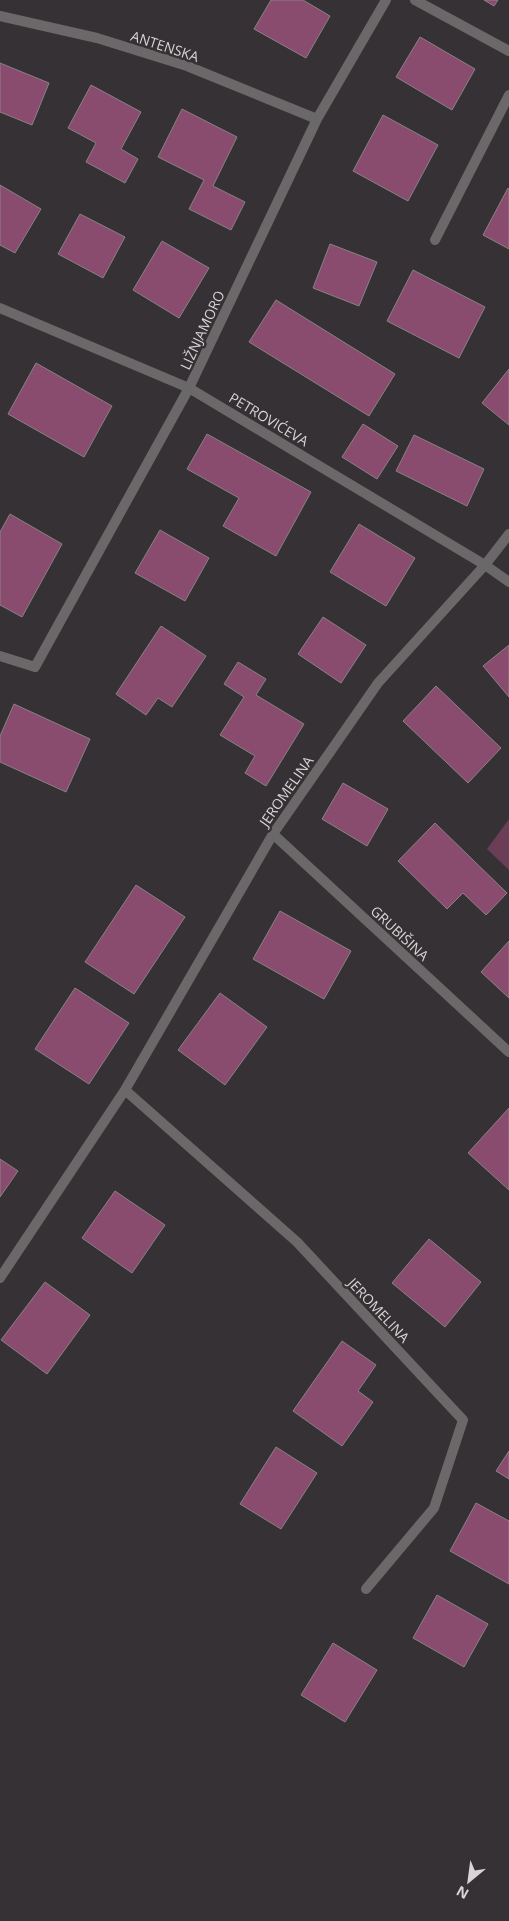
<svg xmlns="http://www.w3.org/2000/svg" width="509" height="1921" viewBox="0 0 509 1921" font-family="'Open Sans',sans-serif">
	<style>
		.green { fill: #6a3e57 }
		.building { fill: #894c6f; stroke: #888285 }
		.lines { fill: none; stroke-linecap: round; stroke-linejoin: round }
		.minor { stroke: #6b6869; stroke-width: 10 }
		.labels { text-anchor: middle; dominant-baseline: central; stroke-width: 5; stroke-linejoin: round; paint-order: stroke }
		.street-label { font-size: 14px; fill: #d8d5d7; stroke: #363134 }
	</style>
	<rect width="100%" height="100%" fill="#363134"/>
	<path class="green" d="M509 819V870L487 849Z"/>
	<path class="building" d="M271 0H303L330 16 306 58 254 29Z
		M484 0H498L494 6Z
		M420 37 475 69 452 110 396 77Z
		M0 63 49 83 32 125 0 112Z
		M91 85 141 112 121 149 138 159 125 183 86 162 96 143 68 128Z
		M182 109 237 137 213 186 245 202 231 230 189 209 204 180 158 157Z
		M383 115 438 145 408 201 353 171Z
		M0 185 41 209 15 253 0 245Z
		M508 188 509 189V249L483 235Z
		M80 214 125 237 103 278 58 254Z
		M162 241 209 268 179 318 133 290Z
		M330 244 377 262 359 306 313 288Z
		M413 270 485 307 459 358 387 321Z
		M276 300 395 374 369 416 249 342Z
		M36 363 112 406 84 457 8 414Z
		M509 369V425L482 403Z
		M363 424 398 446 377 479 342 457Z
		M207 434 311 492 276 556 223 526 239 498 187 469Z
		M414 435 484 469 467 506 396 471Z
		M10 514 62 544 22 617 0 605V532Z
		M359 524 415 558 386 606 330 572Z
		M160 530 209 558 185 601 135 573Z
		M323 617 366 645 341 683 298 654Z
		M161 626 206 656 172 707 158 698 146 715 116 694Z
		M509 645V697L483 666Z
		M238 662 266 679 256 695 304 724 266 786 245 773 255 756 220 735 244 697 224 684Z
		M436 686 501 748 468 783 403 721Z
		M14 704 90 739 66 792 0 762V736Z
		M343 783 388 809 367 846 322 819Z
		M435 823 507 893 486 915 463 893 447 909 398 861Z
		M136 885 185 917 134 994 85 962Z
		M280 911 351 951 324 999 253 959Z
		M509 941V998L481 972Z
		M75 988 129 1023 89 1084 35 1049Z
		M220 993 267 1027 225 1085 178 1050Z
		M509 1108V1190L468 1153Z
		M0 1159 18 1171 0 1197Z
		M115 1191 165 1225 132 1273 82 1238Z
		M429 1239 481 1282 445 1327 392 1283Z
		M45 1282 90 1315 47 1374 1 1340Z
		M342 1341 376 1365 358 1391 373 1402 342 1446 293 1411Z
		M276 1447 317 1473 281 1529 240 1504Z
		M509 1451V1479L496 1471Z
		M476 1503 509 1521V1584L450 1551Z
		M437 1595 488 1624 464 1667 413 1638Z
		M333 1643 377 1670 345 1722 301 1695Z"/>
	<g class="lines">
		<path class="minor" d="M415 0 509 51
			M0 16 97 38 187 66 317 119
			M435 240 509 95
			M0 308 189 388 485 565 509 582
			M0 656 35 667 189 388 317 119 386 0
			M273 834 509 1052
			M125 1090 297 1242 463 1420 434 1508 366 1589
			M0 1278 125 1090 273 834 378 683 485 565 509 534"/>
	</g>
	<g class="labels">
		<g class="street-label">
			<text transform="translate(165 46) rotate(18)">ANTENSKA</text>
			<text transform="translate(202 330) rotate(-65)">LIŽNJAMORO</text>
			<text transform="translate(269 419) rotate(31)">PETROVIĆEVA</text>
			<text transform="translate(286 791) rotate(-55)">JEROMELINA</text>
			<text transform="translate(400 933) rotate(43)">GRUBIŠINA</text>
			<text transform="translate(379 1310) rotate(47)">JEROMELINA</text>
		</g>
	</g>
	<g transform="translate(469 1881) rotate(209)" stroke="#363134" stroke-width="4" paint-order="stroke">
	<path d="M0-4L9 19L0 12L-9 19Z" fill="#d8d5d7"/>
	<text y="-8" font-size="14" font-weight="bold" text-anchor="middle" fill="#d8d5d7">N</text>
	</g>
</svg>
